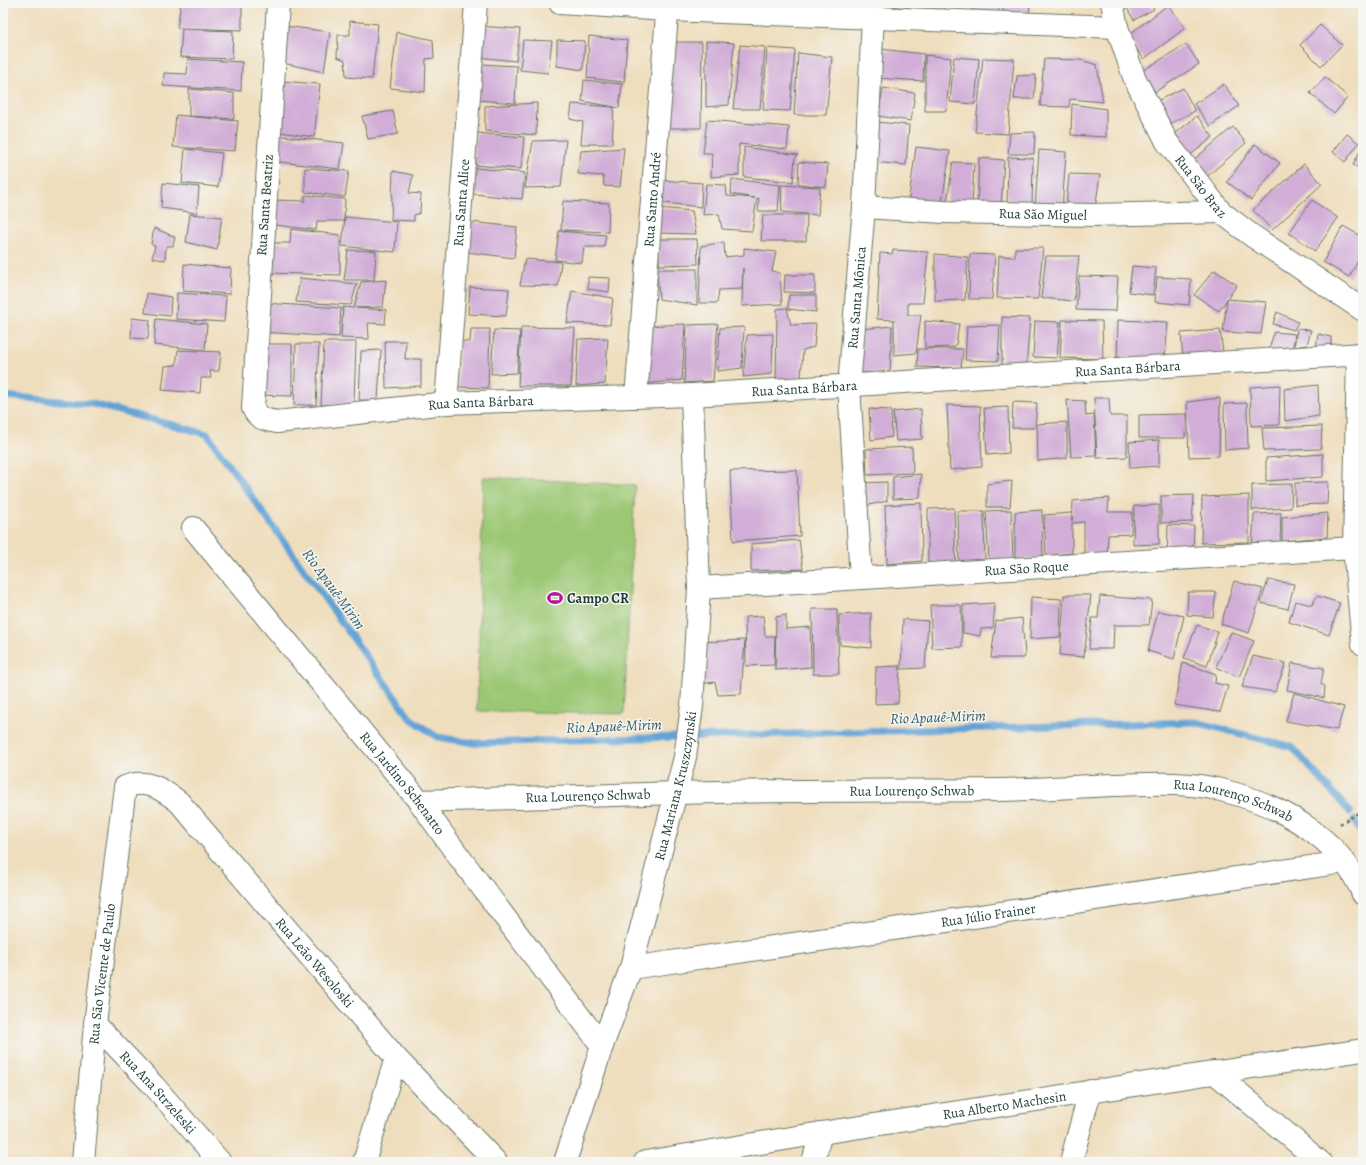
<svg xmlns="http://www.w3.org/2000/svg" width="1366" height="1165" viewBox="0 0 1366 1165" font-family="Alegreya,serif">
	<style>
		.green { fill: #9cc875; stroke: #5e8254 }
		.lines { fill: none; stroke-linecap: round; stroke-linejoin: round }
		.stream { stroke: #62a3d6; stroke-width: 7 }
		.building { fill: #d1add7 }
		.street-casing { stroke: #687564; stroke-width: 24 }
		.secondary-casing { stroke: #687564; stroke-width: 24 }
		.path { stroke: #687564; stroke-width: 2.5; stroke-dasharray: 3 3; stroke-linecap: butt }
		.street { stroke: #fff; stroke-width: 22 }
		.secondary { stroke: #fff; stroke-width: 22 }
		.labels { text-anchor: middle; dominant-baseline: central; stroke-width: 3; stroke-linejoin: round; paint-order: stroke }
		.street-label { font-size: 14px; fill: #1f3d34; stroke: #f6f6f2 }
		.poi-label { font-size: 14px; font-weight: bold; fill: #1f3d34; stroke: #f6f6f2; text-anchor: start }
		.water-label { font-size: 15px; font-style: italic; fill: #335c65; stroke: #f6f6f2 }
	</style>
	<rect width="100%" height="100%" fill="#f6f6f2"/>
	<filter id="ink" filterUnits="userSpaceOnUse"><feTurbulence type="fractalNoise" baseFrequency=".025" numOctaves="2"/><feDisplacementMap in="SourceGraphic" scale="8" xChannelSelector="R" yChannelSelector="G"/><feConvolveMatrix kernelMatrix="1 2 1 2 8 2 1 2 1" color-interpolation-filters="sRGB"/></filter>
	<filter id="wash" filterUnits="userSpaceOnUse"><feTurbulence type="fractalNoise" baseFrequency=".012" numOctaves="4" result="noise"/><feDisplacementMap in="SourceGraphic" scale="16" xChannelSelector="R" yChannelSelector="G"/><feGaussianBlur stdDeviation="0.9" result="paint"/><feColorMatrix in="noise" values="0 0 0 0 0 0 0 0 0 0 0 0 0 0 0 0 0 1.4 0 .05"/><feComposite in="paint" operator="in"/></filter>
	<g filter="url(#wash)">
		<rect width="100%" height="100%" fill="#efdebd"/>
		<path class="green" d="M483 477 635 485 624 714 477 711Z"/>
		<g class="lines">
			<path class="stream" d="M3 396 92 404 207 434 410 718 437 737 474 743 1195 722 1292 747 1350 812
				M1354 820 1363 836"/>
		</g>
		<g id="blocks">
			<path class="building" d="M181 3 242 5V30L177 28Z
				M827 3H851V9L826 11Z
				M864 3H908V8Z
				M913 3H943V16L912 15Z
				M974 3H1000L998 15H972Z
				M1004 3H1030L1029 20 1002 17Z
				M1052 3H1069V5Z
				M1124 3H1150L1154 9 1134 20Z
				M1168 5 1185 28 1144 59 1127 36Z
				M350 21 378 24 372 79 346 77 345 60 337 57 338 35H350Z
				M1320 25 1342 45 1321 66 1300 45Z
				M285 26 330 32 324 72 278 62Z
				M478 26 520 29 516 61 476 57Z
				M182 29 233 31 232 59 180 57Z
				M397 32 433 40 434 58 426 59 425 92 390 88Z
				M589 36 627 40 624 82 587 78Z
				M523 40 552 41 548 73 520 70Z
				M557 40 585 41 583 70 557 66Z
				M706 41 734 43 729 105 706 107Z
				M672 42H702L701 128H668Z
				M1186 44 1199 64 1155 92 1142 71Z
				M740 45 765 47 760 109H733Z
				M767 48 795 50 790 111 763 110Z
				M880 49 924 54 923 81 876 78Z
				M798 53 832 57 826 115H794Z
				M925 55 951 58 946 111H925Z
				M954 57 979 59 975 104 950 102Z
				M983 58 1014 59 1008 134 975 132Z
				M188 59 242 62 241 91 163 86 164 73 187 74Z
				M1044 59 1081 60 1097 65 1103 102 1070 99 1069 107 1040 106Z
				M480 64 517 66 515 103 477 100Z
				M1036 75 1034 99H1014L1017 76Z
				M1325 77 1348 97 1334 114 1310 93Z
				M584 80 622 84 619 108 582 101Z
				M279 81 320 84 314 137 274 131Z
				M1224 84 1239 106 1210 126 1194 104Z
				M883 88 915 93 911 121 878 116Z
				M1183 88 1195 111 1167 125 1155 102Z
				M189 89 234 93V119L189 116Z
				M537 103 536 135 485 131V106Z
				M572 104 614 107 612 144H581L583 122 570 119Z
				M1072 104 1106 109V137L1071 135Z
				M393 111 398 134 368 139 362 116Z
				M176 115 238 121 235 151 173 147Z
				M1197 116 1213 137 1188 157 1171 137Z
				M707 120 789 127 787 149 739 144V175L711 177 712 153H703Z
				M876 122 909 125 906 165 872 162Z
				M1233 127 1246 143 1205 178 1191 162Z
				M1035 132 1034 154H1008L1010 133Z
				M476 133 524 137 521 169 474 165Z
				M1347 134 1359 143 1345 162 1333 152Z
				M274 135 344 143 340 169 271 161Z
				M566 140 561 187 525 188 533 141Z
				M1255 144 1280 163 1251 200 1227 182Z
				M1363 145V169L1353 165Z
				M744 147 798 155 795 158 793 182 744 177Z
				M916 147 950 151 942 203 908 205Z
				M624 148 620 187 604 186 603 176 578 174 581 151Z
				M185 149 222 153 218 187 182 183Z
				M1039 150 1066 152 1062 210 1035 208Z
				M1008 157 1033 158 1032 208H1007Z
				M979 158 1004 160 1001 209 977 210Z
				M799 162 828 164 826 187 798 184Z
				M953 162 974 163 972 209H946Z
				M1304 164 1322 184 1272 230 1253 210Z
				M466 167 525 173 522 199 464 193Z
				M305 168 349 171 345 197 305 192Z
				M393 171 413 175 409 193 421 194 420 213 414 215V221L391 220Z
				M1069 174 1100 175 1095 209 1066 208Z
				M732 179 780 185 778 211H758L759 198H757L752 231 722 229 719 214 703 215 706 184 726 185 727 196 755 198 731 194Z
				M659 180 702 183 701 207 656 202Z
				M163 183 199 187 197 213 161 208Z
				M781 185 820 187 818 215 782 212Z
				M305 195 345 199 344 221H317L316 230 267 224 271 200 305 201Z
				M1312 200 1338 218 1315 251 1289 233Z
				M563 201 609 203 608 232 561 230Z
				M657 208 692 211 696 234 657 233Z
				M190 214 222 217 217 250 186 242Z
				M763 215H807L806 241H761Z
				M345 217 397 222 395 252 342 246Z
				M471 222 517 227 514 258 467 252Z
				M1343 226 1363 237V252L1349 277 1323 262Z
				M154 228 175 237 173 246H166L165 260 152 258 155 246 151 244Z
				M291 229 340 235V275L266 273 268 243H290Z
				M559 231 606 235 604 247H584L582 263 555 260Z
				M659 239H697L698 264 659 265Z
				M724 242 725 257 744 255V248L776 252 772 271 780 273 782 304 742 306 743 268 742 289 719 290 717 303H699L701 246Z
				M1015 248H1043L1038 299 997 298 999 256 1015 257Z
				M348 250 376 251 374 280H344Z
				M893 250 928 252 923 303H908V315H921L916 353 894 355V320L877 319 880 253 892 254Z
				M935 254 968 257 965 300 935 301Z
				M970 254 995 255 992 299H969Z
				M1046 256H1079L1074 301 1041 298Z
				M525 259 561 262 558 286 520 285Z
				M184 264 231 268 230 294 183 291Z
				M1132 266 1156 268 1153 295 1129 292Z
				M657 269H697V305L659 299Z
				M1214 270 1237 285 1219 311 1194 295Z
				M785 275H815V293L784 292Z
				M1079 276 1118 277 1116 311 1076 310Z
				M588 277 610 278 609 292 588 289Z
				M1157 277 1191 279 1189 305 1155 302Z
				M300 278 357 284 351 305 296 302Z
				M386 280 383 307 356 308 386 310 385 324 368 323 369 339 341 338 343 307 354 308 361 282Z
				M470 287 509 289 506 316 468 314Z
				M572 291 613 298 610 325 567 323Z
				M147 293 171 297 170 316 145 313Z
				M177 293 226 296 224 322 176 319Z
				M789 295H816V312L788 309Z
				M1227 299 1266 302 1261 334 1223 332Z
				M264 303 341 308 339 337 262 332Z
				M787 308 791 325 816 324 814 347 803 350 801 378 776 380 777 309Z
				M1277 312 1298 322 1294 330 1273 324Z
				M1002 317 1030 318 1026 369 1002 371Z
				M132 318 150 320 148 339 131 338Z
				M156 319 207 324 205 350 154 345Z
				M1062 320 1102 321 1103 359 1060 358Z
				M1118 320 1168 322 1165 360 1117 362Z
				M925 321 959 324 956 345 954 347 925 348Z
				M1035 321 1060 322 1057 358 1033 357Z
				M685 324 682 380 644 384 646 326Z
				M718 324 713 381 684 383 687 325Z
				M1000 325 998 361 965 360 967 326Z
				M892 326 890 372 860 373 862 329Z
				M521 327 575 328 571 386H518Z
				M744 327 742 368 717 371 720 328Z
				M471 329H490L488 388 458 387 459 341 470 342Z
				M1297 329 1311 330 1307 345 1294 347Z
				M494 330 520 331 517 373 491 374Z
				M1220 330 1224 359 1183 362 1181 333Z
				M1274 332 1295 334 1291 356 1267 358Z
				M773 334 772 374 743 377 747 335Z
				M1318 334 1331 337V353L1315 355Z
				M608 338 605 384 576 386 578 339Z
				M385 341H406L405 359H421V386L386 388Z
				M324 342H356L354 404 321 405Z
				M259 344H292V396L257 395Z
				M296 344H319L316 405H294Z
				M918 349H963L961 368 917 367Z
				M178 350 221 352 219 371H210L211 378H201L200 393 162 390 165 366 176 365Z
				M381 350 378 400H359L361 351Z
				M1280 385 1279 425 1251 426 1250 387Z
				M1318 385 1319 416 1285 421 1284 389Z
				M1094 398H1109L1110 416H1127V457L1097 458Z
				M1220 398 1219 456 1189 457 1187 402Z
				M1067 400 1085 401 1086 416 1094 415 1096 456 1071 457Z
				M1013 402 1037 403 1035 428H1012Z
				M1247 403 1248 448 1225 450 1224 404Z
				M947 405 980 406 982 467 950 470Z
				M1008 407 1009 453 987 455 984 408Z
				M869 409 891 410 892 437 871 440Z
				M921 409 922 439 896 441 893 412Z
				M1186 414 1185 438H1139V415Z
				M1067 422V458L1038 461 1037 424Z
				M1322 426 1321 449 1264 451 1262 428Z
				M1159 440V466L1130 468 1129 442Z
				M912 447 913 473 867 475 866 449Z
				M1323 454V477L1266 481V458Z
				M797 470 800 536 733 541 730 471Z
				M921 474 920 498 893 499V477Z
				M1012 481 1010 507H987V484Z
				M887 482V501L865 506 862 483Z
				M1328 482 1327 504 1295 505V483Z
				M1292 484 1291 508 1252 510V485Z
				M1194 495 1192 522 1161 523V496Z
				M1249 495V542L1201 543 1202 497Z
				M1109 498 1108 512H1132L1131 534 1108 535 1107 554 1084 555V522L1072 523V553L1046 556 1044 515 1072 513V521L1073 501Z
				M921 503 922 561 887 564 885 505Z
				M1159 505V544L1133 545 1134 506Z
				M954 508 956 571 928 573V509Z
				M1011 510 1013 559 989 561 986 511Z
				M1042 510 1043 557 1015 560V512Z
				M958 511H984L985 568 959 570Z
				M1281 513 1280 543 1252 546 1254 514Z
				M1328 513 1327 537 1282 541V517Z
				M1168 525 1194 526 1193 556 1167 557Z
				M799 540 803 569 751 571V544Z
				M1268 580 1294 584 1288 609 1261 603Z
				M1234 581 1263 589 1249 633 1221 624Z
				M1188 592H1216L1213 617 1187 615Z
				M1064 595H1091L1084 657 1060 655Z
				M1100 596 1152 600 1149 625H1114L1113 649H1089L1092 618H1098Z
				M1317 596 1340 603 1329 635 1289 622 1295 601 1312 605Z
				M1031 597 1061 599 1060 637 1030 639Z
				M995 603 993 628 981 629 980 636 963 633V605Z
				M930 605H961L962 647 932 648Z
				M812 609H837L839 674H813Z
				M1158 611 1184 616 1174 659 1148 651Z
				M871 613V648L840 645 839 615Z
				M786 615V629L810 627 811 667 775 670 776 617Z
				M763 616 765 636H775L774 665 746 666 745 617Z
				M1022 618 1025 655 1024 658H991L996 621Z
				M903 619 928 621 925 668 901 669Z
				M1197 625 1218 632 1207 666 1184 658Z
				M1231 632 1254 641 1239 677 1216 667Z
				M745 640 741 694 718 695 715 682 700 684 701 642Z
				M1253 656 1286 663 1275 692 1242 687Z
				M1183 663 1216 674 1215 683 1228 686 1220 712 1174 705Z
				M1292 663 1324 668 1321 684 1325 686 1324 698 1287 690Z
				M900 666 898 703 875 704 876 667Z
				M1294 693 1344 707 1337 730 1286 721Z"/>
		</g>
	</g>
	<g filter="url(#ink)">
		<use href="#blocks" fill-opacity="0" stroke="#687564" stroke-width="1"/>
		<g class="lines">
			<defs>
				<g id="street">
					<path id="s1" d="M278 3 253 408C257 419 266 420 277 422L446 403 692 395"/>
					<path d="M560 3 667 10 1117 27"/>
					<path id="s2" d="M1112 3 1117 27 1134 77 1167 142 1221 212 1251 235 1363 310"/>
					<path id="s3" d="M864 207 944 212 1091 215 1221 212"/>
					<path d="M1358 354 1354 548 1363 644"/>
					<path id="s4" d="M636 397 668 3"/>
					<path id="s5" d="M446 403 476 3"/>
					<path id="s6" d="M193 528 419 801 457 854 602 1046"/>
					<path id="s7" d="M861 578 849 386 864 207 873 16"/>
					<path id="s8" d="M699 588 1354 548"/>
					<path id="s9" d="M419 801C505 798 591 795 677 793 784 790 891 791 999 790 1037 789 1075 787 1113 785 1148 784 1186 781 1221 790 1279 804 1340 837 1363 894"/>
					<path id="s10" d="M631 968 1344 862"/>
					<path id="s11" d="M95 1024 154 1086 220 1162"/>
					<path d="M1214 1072 1320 1162"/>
					<path id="s12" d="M83 1162 95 1024 125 787C146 778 162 789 179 802L396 1058 496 1162"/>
					<path d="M364 1162 396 1058"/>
					<path id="s13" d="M645 1162 821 1133 1363 1050"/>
					<path d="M813 1162 821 1133"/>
					<path d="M1071 1162 1090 1091"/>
				</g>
				<g id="secondary">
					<path id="s14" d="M565 1162 602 1046 631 968 685 757 692 706 699 588 692 395 1363 354"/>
				</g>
			</defs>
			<use href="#street" class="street-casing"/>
			<use href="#secondary" class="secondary-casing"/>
			<path class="path" d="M1340 824 1363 810"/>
			<use href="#street" class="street"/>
			<use href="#secondary" class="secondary"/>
		</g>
	</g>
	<defs>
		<symbol id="stadium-bare" viewBox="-9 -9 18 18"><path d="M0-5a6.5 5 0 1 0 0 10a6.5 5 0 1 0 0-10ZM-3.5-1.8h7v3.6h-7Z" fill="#b5179e" stroke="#f6f6f2" stroke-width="2.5" paint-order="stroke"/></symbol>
	</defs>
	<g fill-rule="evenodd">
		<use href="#stadium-bare" x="544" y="587" width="22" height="22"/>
	</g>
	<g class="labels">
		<g class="street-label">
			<text stroke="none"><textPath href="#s2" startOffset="206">Rua São Braz</textPath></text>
			<text stroke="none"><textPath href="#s4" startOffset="198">Rua Santo André</textPath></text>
			<text stroke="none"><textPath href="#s5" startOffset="201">Rua Santa Alice</textPath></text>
			<text transform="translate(265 205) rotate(-86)">Rua Santa Beatriz</text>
			<text stroke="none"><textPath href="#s3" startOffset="179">Rua São Miguel</textPath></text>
			<text stroke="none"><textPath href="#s7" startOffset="281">Rua Santa Mônica</textPath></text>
			<text stroke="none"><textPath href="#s14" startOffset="1222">Rua Santa Bárbara</textPath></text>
			<text stroke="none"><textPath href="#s14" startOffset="898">Rua Santa Bárbara</textPath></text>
			<text stroke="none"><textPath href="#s1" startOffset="640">Rua Santa Bárbara</textPath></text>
			<text stroke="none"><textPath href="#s8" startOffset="328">Rua São Roque</textPath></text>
			<text stroke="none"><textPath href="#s6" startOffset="330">Rua Jardino Schenatto</textPath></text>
			<text stroke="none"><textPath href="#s14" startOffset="393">Rua Mariana Kruszczynski</textPath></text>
			<text stroke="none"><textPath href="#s9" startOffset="493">Rua Lourenço Schwab</textPath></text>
			<text stroke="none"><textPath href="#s9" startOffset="169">Rua Lourenço Schwab</textPath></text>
			<text stroke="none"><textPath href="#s9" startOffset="817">Rua Lourenço Schwab</textPath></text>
			<text stroke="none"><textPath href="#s10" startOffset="361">Rua Júlio Frainer</textPath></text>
			<text stroke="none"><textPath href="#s12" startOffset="647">Rua Leão Wesoloski</textPath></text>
			<text stroke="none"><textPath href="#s12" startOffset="189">Rua São Vicente de Paulo</textPath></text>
			<text stroke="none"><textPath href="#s11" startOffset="93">Rua Ana Strzeleski</textPath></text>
			<text stroke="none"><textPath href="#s13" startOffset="364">Rua Alberto Machesin</textPath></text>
		</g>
		<g class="poi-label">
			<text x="567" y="598">Campo CR</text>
		</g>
		<g class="water-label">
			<text transform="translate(334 589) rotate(54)">Rio Apauê-Mirim</text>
			<text transform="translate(938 717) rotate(-2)">Rio Apauê-Mirim</text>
			<text transform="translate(614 726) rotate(-2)">Rio Apauê-Mirim</text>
		</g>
	</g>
	<rect width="1366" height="1165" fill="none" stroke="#f6f6f2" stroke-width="16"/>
</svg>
